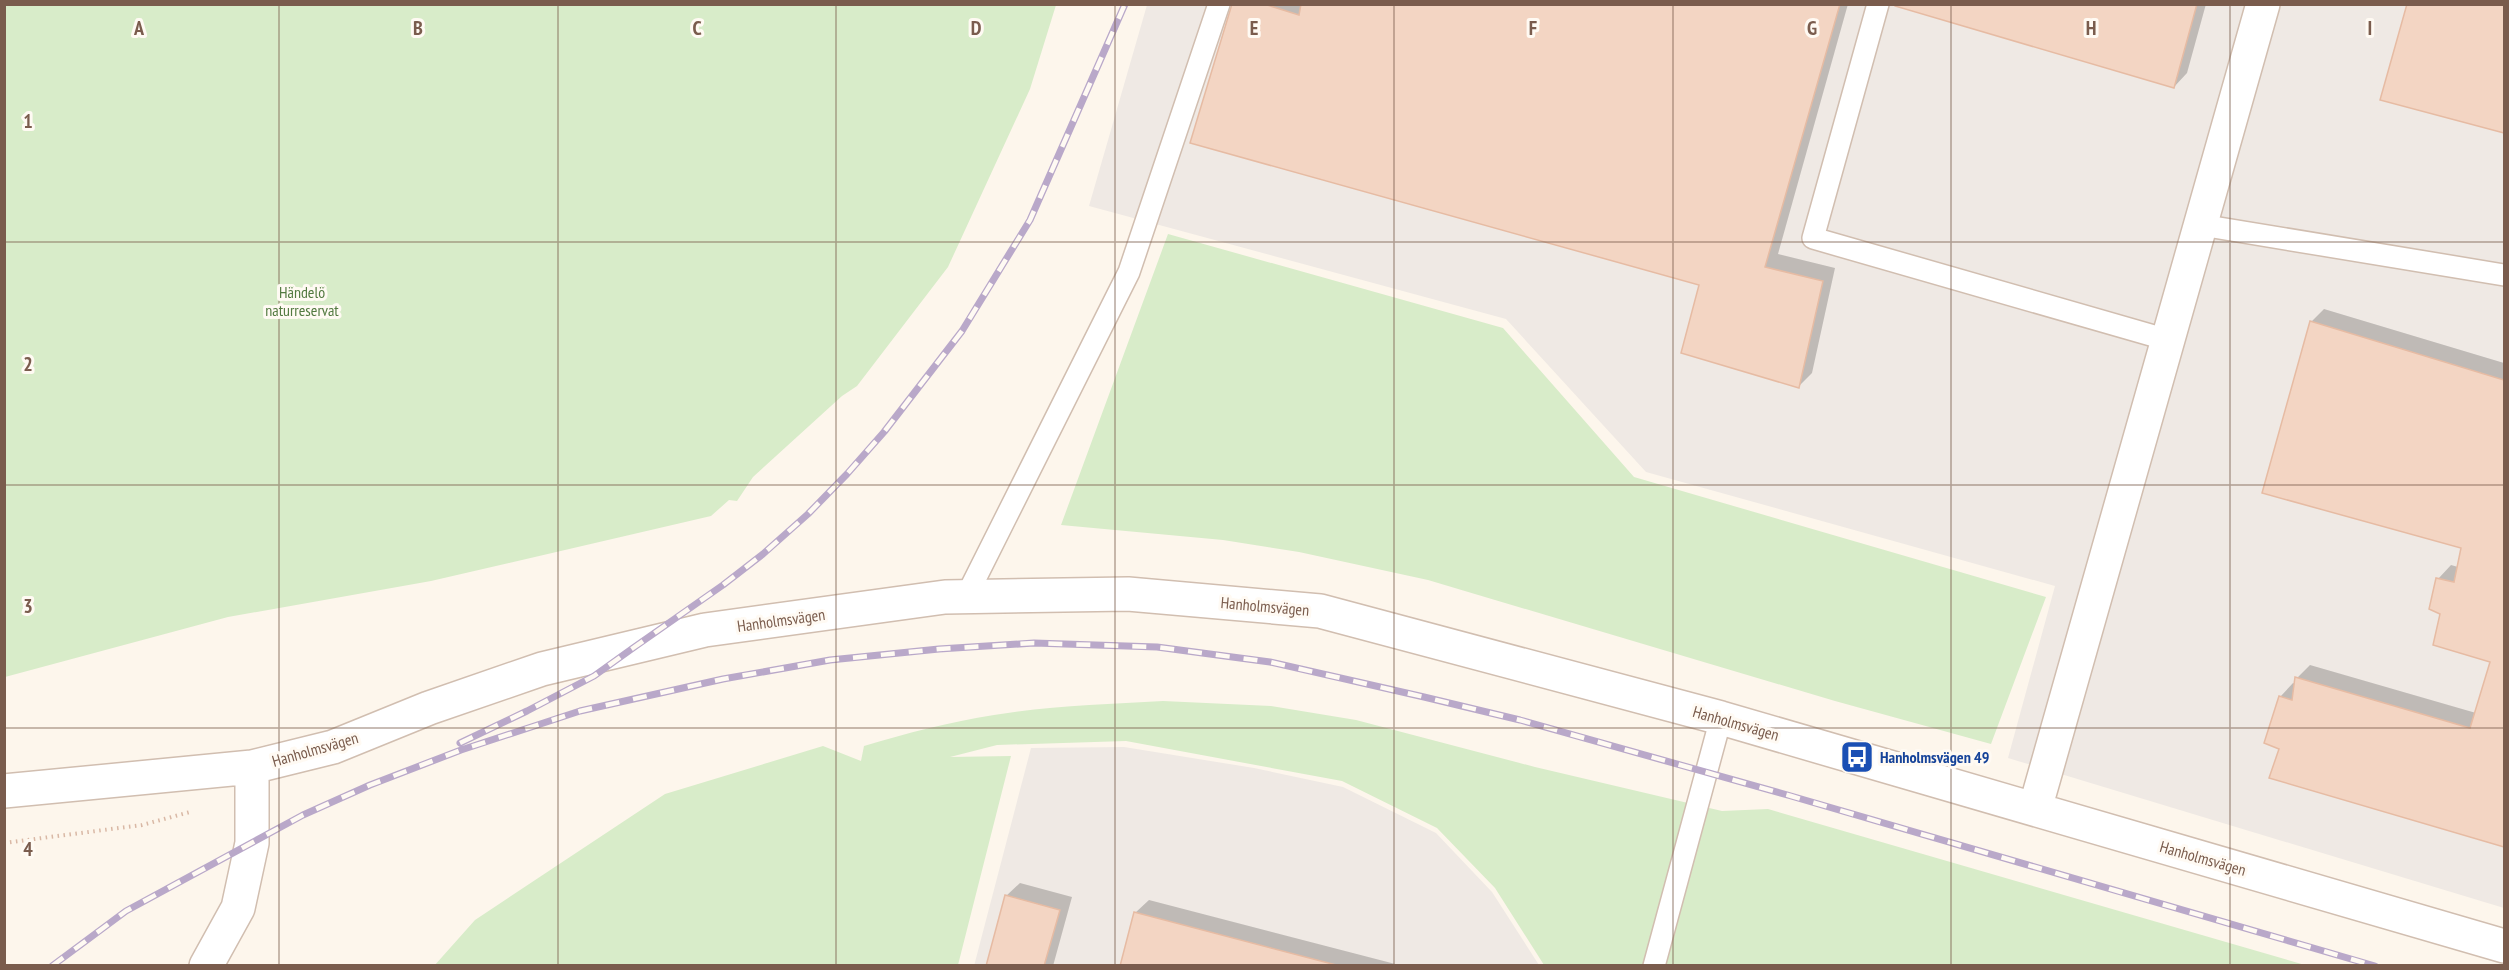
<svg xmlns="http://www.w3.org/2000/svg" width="2509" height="970" viewBox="0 0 2509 970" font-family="'PT Sans Narrow',sans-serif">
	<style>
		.industrial { fill: #efe9e4 }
		.green { fill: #d8ecc9 }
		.shadow { fill: #0003 }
		.building { fill: #f3d5c3; stroke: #e6bba3; stroke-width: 1.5 }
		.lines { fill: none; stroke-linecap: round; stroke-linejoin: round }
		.service-casing { stroke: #d1beb0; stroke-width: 24 }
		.minor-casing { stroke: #d1beb0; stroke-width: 36 }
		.path { stroke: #d9b8a5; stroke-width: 4; stroke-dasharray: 1.5 4.5; stroke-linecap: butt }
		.service { stroke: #fff; stroke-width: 21 }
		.minor { stroke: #fff; stroke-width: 33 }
		.rail-casing { stroke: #b9a8c9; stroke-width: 7 }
		.rail { stroke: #fffaf3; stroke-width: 4.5; stroke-dasharray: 14; stroke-linecap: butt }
		.grid { fill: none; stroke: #7a5c4d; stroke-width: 1.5; stroke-opacity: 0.55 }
		.labels { text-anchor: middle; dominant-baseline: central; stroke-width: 6; stroke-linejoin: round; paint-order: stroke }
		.park-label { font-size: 16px; fill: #537a41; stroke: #fffaf3 }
		.street-label { font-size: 16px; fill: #7a5c4d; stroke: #fffaf3 }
		.transit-label { font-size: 16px; font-weight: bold; fill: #164399; stroke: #fffaf3; text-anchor: start }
		.grid-label { font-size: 20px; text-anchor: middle; font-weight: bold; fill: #7a5c4d; stroke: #fffaf3; stroke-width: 6; stroke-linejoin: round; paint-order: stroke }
	</style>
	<rect width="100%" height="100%" fill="#fdf6ec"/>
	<path class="industrial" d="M1147 5H2504V908L2008 758 2055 586 1646 472 1506 319 1089 206Z
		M1124 747 1254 768 1343 787 1436 833 1492 892 1539 965 974 966 1031 748Z"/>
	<path class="green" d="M4 5 5 4 1056 5 1030 89 948 267 857 386 842 396 753 477 737 501 729 500 711 516 431 581 228 617 5 677Z
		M1168 234 1503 328 1634 477 2046 597 1991 744 1835 701 1428 580 1299 552 1223 540 1061 525Z
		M1163 701 1271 706 1356 720 1535 767 1722 811 1768 809 2305 965H1544L1495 888 1437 828 1342 781 1126 741 997 745 950 757 1011 756 958 965 434 966 475 920 665 794 823 746 861 761 864 746C907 733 950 722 994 715 1050 706 1106 704 1163 701Z"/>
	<path class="shadow" d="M1234 4H1848L1778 254 1835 268 1812 373 1799 386 1701 284Z
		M1897 4H2206L2187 73 2174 87Z
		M2408 4H2504V132L2381 99Z
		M2324 309 2504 363V846L2271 777 2281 748 2280 697 2293 683 2296 684 2297 678 2310 665 2476 713 2492 661 2441 613 2438 579 2451 565 2458 567 2463 547 2311 322Z
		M1020 883 1072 897 1053 966H987L1006 896Z
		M1149 900 1403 966H1122L1135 913Z"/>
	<path class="building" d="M1232 4H1264L1299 15 1301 4H1840L1765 267 1823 281 1799 388 1681 353 1699 285 1190 143Z
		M1895 4H2197L2174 88 1895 6Z
		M2407 4H2504V133L2380 100Z
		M2310 321 2504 380V847L2269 778 2279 749 2264 743 2279 696 2292 700 2295 677 2470 728 2490 662 2433 645 2440 614 2429 609 2436 578 2454 582 2461 548 2262 493Z
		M1005 895 1060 910 1044 966H986Z
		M1134 912 1340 966H1120Z"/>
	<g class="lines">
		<defs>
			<path id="service" d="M1878 4 1813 238 2168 340
				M2201 225 2504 275
				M966 597 1129 272 1219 4
				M1654 966 1721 718"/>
			<path id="minor" d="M4 791 252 767 333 747 429 708 542 669 705 630 945 597 1128 594 1320 611 1721 718 2504 946
				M2035 809 2263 4
				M206 966 238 908 252 843V767"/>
		</defs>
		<use href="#service" class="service-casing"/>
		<use href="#minor" class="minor-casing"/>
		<path class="path" d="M4 843 142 825 190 812"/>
		<use href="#service" class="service"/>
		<use href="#minor" class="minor"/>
		<defs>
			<path id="rail" d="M460 743 527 711 594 676 633 648 723 585 763 554 808 514 847 474 884 432 962 331 1030 220 1125 4
				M52 966 126 911 303 815 370 785 461 750 580 711 723 679 830 660 939 649 1034 643 1157 647 1270 662 1424 697 1520 720 1791 796 2375 966"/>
		</defs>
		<use href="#rail" class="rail-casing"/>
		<use href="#rail" class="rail"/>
	</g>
	<path class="grid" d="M279 4V966M558 4V966M836 4V966M1115 4V966M1394 4V966M1673 4V966M1951 4V966M2230 4V966M4 242H2504M4 485H2504M4 728H2504"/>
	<defs>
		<symbol id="bus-square" viewBox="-11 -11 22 22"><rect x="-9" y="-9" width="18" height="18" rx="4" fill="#1a4fb4" stroke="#fffaf3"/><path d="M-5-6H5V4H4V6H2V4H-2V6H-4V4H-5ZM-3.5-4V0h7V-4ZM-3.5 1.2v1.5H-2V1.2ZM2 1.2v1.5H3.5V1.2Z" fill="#fff"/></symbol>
	</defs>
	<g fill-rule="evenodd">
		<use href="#bus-square" x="1838" y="738" width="38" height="38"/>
	</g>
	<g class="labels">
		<g class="park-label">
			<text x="302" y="292">Händelö<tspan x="302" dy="18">naturreservat</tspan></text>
		</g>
		<g class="street-label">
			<text transform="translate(1265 606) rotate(5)">Hanholmsvägen</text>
			<text transform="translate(781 620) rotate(-8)">Hanholmsvägen</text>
			<text transform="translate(1736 723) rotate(16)">Hanholmsvägen</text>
			<text transform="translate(315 749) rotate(-16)">Hanholmsvägen</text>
			<text transform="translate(2203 858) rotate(16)">Hanholmsvägen</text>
		</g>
		<g class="transit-label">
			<text x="1880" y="757">Hanholmsvägen 49</text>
		</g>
	</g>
	<g class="grid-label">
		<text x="139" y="35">A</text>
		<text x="418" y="35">B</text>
		<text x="697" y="35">C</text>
		<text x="976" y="35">D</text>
		<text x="1254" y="35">E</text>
		<text x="1533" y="35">F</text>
		<text x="1812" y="35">G</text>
		<text x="2091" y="35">H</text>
		<text x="2370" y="35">I</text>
		<text x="28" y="128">1</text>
		<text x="28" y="371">2</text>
		<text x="28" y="613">3</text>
		<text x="28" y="856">4</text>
	</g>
	<rect width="2509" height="970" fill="none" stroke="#7a5c4d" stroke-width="12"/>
</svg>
